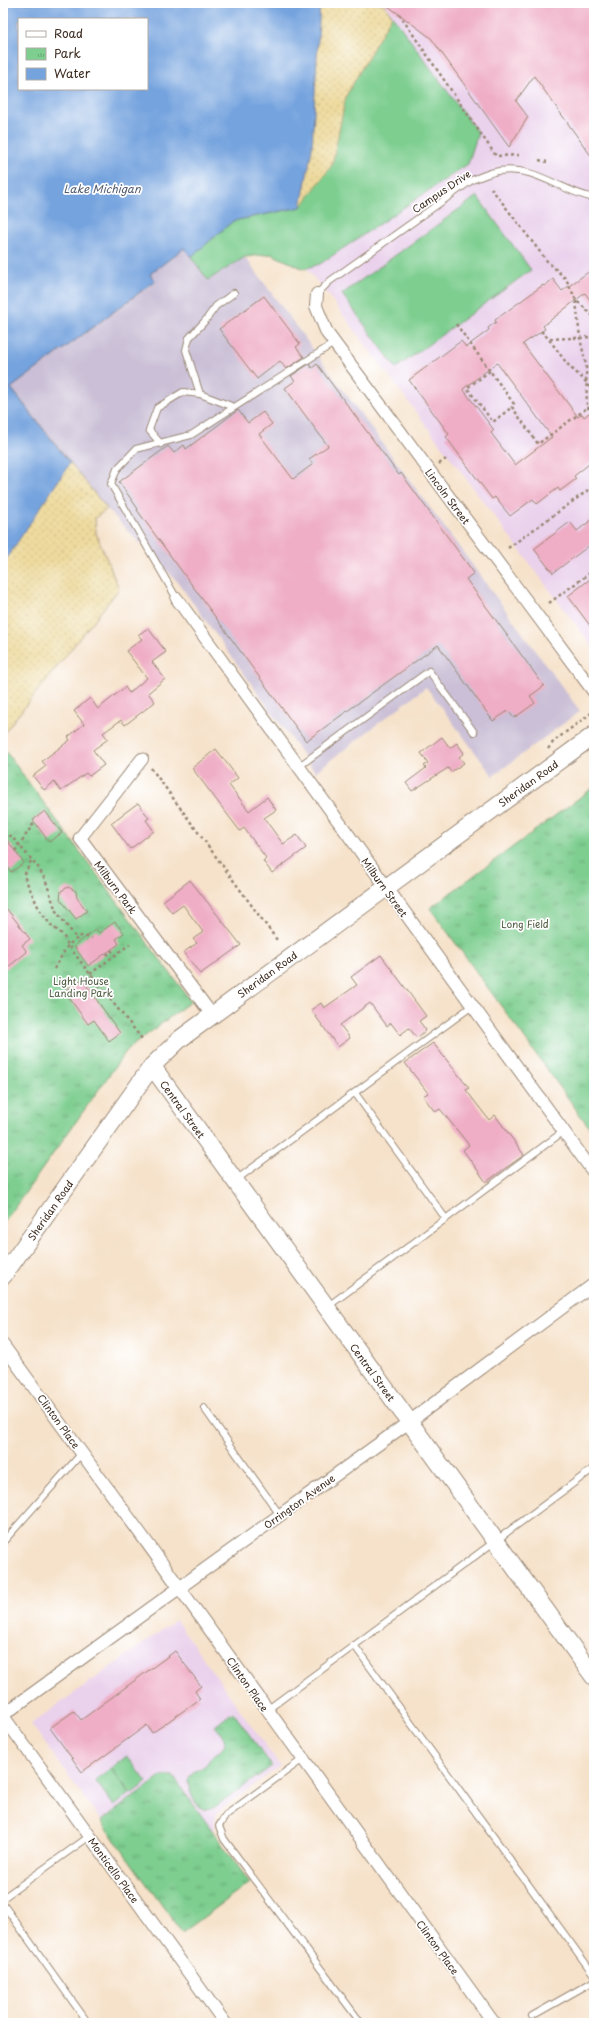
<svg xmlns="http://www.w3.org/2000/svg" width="597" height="2026" viewBox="0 0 597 2026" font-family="'Playpen Sans',sans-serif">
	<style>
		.built { fill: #ead1ec }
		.industrial { fill: #cabfd6 }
		.green { fill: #7dce8f; stroke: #5c7c56 }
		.sand { fill: url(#sand-dots); stroke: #94825e }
		.park { fill: url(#park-tufts); stroke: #5c7c56 }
		.water { fill: #74a3de; stroke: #58667e; fill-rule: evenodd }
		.building { fill: #efaec6; fill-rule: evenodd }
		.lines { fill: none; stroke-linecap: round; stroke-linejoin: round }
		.lane-casing { stroke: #988674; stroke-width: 8 }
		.street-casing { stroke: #988674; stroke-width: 14 }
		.secondary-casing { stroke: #988674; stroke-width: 19 }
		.path { stroke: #988674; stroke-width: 2.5; stroke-dasharray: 3 3; stroke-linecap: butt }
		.lane { stroke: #fff; stroke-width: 6 }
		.street { stroke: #fff; stroke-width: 12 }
		.secondary { stroke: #fff; stroke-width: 17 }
		.labels { text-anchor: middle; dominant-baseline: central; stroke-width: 3.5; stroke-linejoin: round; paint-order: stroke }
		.street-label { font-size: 10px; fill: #3b2a1e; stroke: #fff }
		.park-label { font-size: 10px; fill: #4f5b40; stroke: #fff }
		.water-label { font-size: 11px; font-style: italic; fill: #525a6b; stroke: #fff }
	</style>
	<defs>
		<pattern id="sand-dots" width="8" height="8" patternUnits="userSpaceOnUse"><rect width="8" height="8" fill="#eeda9e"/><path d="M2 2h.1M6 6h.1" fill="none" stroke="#cdbb88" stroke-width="1.8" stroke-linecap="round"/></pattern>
		<pattern id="park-tufts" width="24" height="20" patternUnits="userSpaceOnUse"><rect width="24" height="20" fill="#7dce8f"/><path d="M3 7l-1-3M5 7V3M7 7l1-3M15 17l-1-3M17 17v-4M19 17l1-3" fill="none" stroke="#68a774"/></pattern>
	</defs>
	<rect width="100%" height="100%" fill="#fff"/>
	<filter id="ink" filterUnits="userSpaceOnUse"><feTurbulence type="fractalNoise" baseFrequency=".025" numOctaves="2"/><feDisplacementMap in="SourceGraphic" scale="8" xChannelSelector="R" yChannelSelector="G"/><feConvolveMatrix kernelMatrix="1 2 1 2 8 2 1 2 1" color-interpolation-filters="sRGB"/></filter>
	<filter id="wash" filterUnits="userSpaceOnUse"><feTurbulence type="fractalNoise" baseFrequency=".012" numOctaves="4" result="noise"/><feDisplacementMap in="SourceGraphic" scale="16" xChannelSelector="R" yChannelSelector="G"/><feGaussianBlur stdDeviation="0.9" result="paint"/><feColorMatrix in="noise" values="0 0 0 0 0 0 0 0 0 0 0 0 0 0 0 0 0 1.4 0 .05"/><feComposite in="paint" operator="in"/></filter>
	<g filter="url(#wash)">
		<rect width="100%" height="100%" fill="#f6e2ca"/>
		<path class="built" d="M144 3H594V649L332 300 147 70V19H139Z
			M176 1620 280 1766 217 1812 213 1831 250 1883 182 1933 31 1724Z"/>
		<path class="industrial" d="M184 248 208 280 245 257 580 711 493 776 426 687 315 772 177 581 107 509 11 388 155 282 149 274Z"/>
		<path class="green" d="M386 7 478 133 468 164 320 264 304 269 271 254 245 257 208 280 191 257 233 221 301 207 325 113Z
			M477 196 531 270 396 368 342 294Z
			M127 1756 147 1782 131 1794 111 1768Z
			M111 1768 130 1794 114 1806 95 1780Z"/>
		<path class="sand" d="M136 3H383L392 15 346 96 332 165 301 207 233 221 191 257 184 248 150 274 155 281 11 388 107 509 95 518 96 533 119 589 3 734V337L147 89V19Z"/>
		<path class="park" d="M3 748 191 1001 127 1050 3 1224Z
			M594 787V1134L430 908Z
			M233 1712 272 1766 215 1807C198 1817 190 1795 188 1781 194 1769 197 1771 206 1765 209 1762 210 1757 213 1755 216 1753 219 1752 221 1750 230 1741 220 1732 215 1726Z
			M162 1776H173L250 1883 182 1933 101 1821Z"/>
		<path class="water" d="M3 3H320L312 149 301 207 233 221 191 257 184 248 150 274 155 281 11 388 70 463 3 564ZM19 19H147V89H19Z"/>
		<g id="blocks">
			<path class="building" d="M384 3H594V160L534 76 516 101 528 117 509 147 431 38Z
				M594 268V305L585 293 543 326 545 329 523 344 578 417 582 414 584 417 589 413 594 419V460L574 476 576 479 560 491 558 488 537 504 533 499 510 516 495 497 492 499 446 437 449 434 409 380 461 341 466 347 489 330 488 328 496 322 495 320 543 285 544 286 553 279 562 291ZM497 363 552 437 515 465 491 433 494 430 463 389Z
				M264 296 300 344 296 347 304 357 286 369 280 361 257 379 219 329Z
				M309 364 312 368 317 364 399 475 401 473 474 573 466 579 544 686 530 696 535 703 514 718 508 711 493 721 438 645 306 741 137 510 138 509 119 482 168 446 174 453 184 445 186 449 238 410 248 423 263 412 272 424 259 434 293 479 313 464 309 459 328 446 285 388 295 381 291 376Z
				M594 518V542L553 573 534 549 570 522 577 531Z
				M594 576V631L568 596Z
				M148 628 166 652 152 662 165 679 148 693 155 702 125 725 121 720 103 733 108 739 93 750 104 765 89 776 86 773 61 791 54 782 44 790 33 776 46 766 42 761 70 740 68 737 84 724 74 711 90 698 98 709 125 687 129 693 147 678 126 651 142 639 138 635Z
				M442 737 450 748 457 743 464 753 459 757 464 763 451 772 448 768 412 791 406 783 426 768 424 766 428 763 421 753Z
				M216 749 238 778 229 785 249 811 267 797 276 810 264 818 283 844 297 835 306 848 272 873 263 861 266 858 244 828 240 831 192 768Z
				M138 803 149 818 146 820 154 831 130 849 111 823Z
				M45 811 62 833 49 842 33 820Z
				M3 835 24 863 11 872 3 861Z
				M190 880 241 945 200 974 184 952 197 943 193 939 203 932 183 905 172 913 163 901Z
				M68 887 76 891 77 898 87 911 76 919 60 899 61 891Z
				M3 904 30 939 22 945 27 952 3 971Z
				M115 922 124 933 116 939 119 944 88 966 74 946 96 929 99 933Z
				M381 955 426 1016 419 1021 426 1030 417 1038 409 1028 400 1035 391 1023 387 1026 370 1003 340 1025 350 1038 338 1047 311 1010 321 1003 324 1008 357 985 351 977Z
				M82 979 120 1033 109 1041 94 1020 88 1024 65 992Z
				M433 1043 469 1088 466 1090 489 1120 495 1115 524 1155 486 1182 463 1150 469 1145 440 1109 435 1112 423 1096 428 1093 405 1063Z
				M175 1651 201 1686 195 1691 200 1699 152 1733 147 1725 82 1772 50 1728 74 1711 81 1720Z"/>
		</g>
	</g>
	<g filter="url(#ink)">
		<use href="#blocks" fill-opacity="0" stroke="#988674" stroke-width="1"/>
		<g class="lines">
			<defs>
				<path id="lane" d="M317 294 330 281 472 180C481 177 490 172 499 171 534 165 562 192 594 198
					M200 394 186 350 189 338 205 321 216 306 234 293
					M161 444 149 430 157 408 183 392 200 394 234 407
					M177 599 111 484 117 469 136 449 191 435 334 343
					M298 767 429 671 474 732
					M355 1093 446 1219
					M236 1180 472 1006
					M327 1307 564 1131
					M204 1408 280 1515
					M3 1542 82 1453
					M354 1645 594 1975
					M267 1710 594 1468
					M303 1759 226 1815 219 1826 224 1839 361 2023
					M3 1898 90 1836
					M3 1904 88 2023
					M532 2016 594 1981"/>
				<path id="street" d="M317 294 316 306 327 333 594 692
					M177 599 594 1173
					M142 759 80 838 212 1015
					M3 1345C168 1570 330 1797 494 2023
					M3 1715 409 1422 594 1284
					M3 1716 225 2023"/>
				<path id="secondary" d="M152 1066 594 1677
					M3 1276 152 1066 180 1039 594 735"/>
			</defs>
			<use href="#lane" class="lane-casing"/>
			<use href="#street" class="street-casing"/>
			<use href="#secondary" class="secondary-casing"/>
			<path class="path" d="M399 14 496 156 520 155
				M539 160 547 162
				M491 188 547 261 566 279 576 300 594 317
				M576 301 580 338 586 365 587 408H594
				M456 324 514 404 512 407 538 444 587 408
				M541 331C553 342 560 356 571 368 582 378 586 380 594 394
				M550 339 594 337
				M490 371 467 388 493 422 512 407
				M439 464 446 459
				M508 548 594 486
				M549 603 594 570
				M548 749 554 741 594 711
				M151 768 277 940
				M3 834 11 836 38 867 45 879 56 911 77 939
				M15 851 34 823
				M31 861 24 876 40 911 51 925 63 935 68 945 90 974 143 1040
				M111 950 115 955
				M107 953 111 958
				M54 969 68 945 81 936 92 938
				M90 974 130 944"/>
			<use href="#lane" class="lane"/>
			<use href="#street" class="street"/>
			<use href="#secondary" class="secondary"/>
		</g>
	</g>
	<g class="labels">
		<g class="street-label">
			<text transform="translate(441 191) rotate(-34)">Campus Drive</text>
			<text transform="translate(448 496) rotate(53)">Lincoln Street</text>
			<text transform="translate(528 783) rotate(-36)">Sheridan Road</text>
			<text transform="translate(116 887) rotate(53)">Milburn Park</text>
			<text transform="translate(385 887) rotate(54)">Milburn Street</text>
			<text transform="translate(267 974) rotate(-36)">Sheridan Road</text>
			<text transform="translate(183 1109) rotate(54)">Central Street</text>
			<text transform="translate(50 1210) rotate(-55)">Sheridan Road</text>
			<text transform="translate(373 1372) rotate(54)">Central Street</text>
			<text transform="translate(59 1421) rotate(54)">Clinton Place</text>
			<text transform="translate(299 1501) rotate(-36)">Orrington Avenue</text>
			<text transform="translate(248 1684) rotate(55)">Clinton Place</text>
			<text transform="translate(114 1870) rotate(54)">Monticello Place</text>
			<text transform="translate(438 1947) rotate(54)">Clinton Place</text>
		</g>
		<g class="park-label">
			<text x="525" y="923">Long Field</text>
			<text x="81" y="980">Light House<tspan x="81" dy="12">Landing Park</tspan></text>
		</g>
		<g class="water-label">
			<text x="102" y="188">Lake Michigan</text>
		</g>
	</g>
	<rect width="597" height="2026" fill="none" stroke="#fff" stroke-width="16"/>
	<rect x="18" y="18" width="130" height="72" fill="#ffffff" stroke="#b1aaa5"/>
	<rect x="26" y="31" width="20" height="6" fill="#ffffff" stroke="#b1aaa5"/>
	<text x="54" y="38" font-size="12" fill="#3b2a1e">Road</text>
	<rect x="26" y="48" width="20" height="12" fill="url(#park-tufts)" stroke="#b1aaa5"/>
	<text x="54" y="58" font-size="12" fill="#3b2a1e">Park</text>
	<rect x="26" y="68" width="20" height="12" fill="#74a3de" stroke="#b1aaa5"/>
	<text x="54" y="78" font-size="12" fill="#3b2a1e">Water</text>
</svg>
